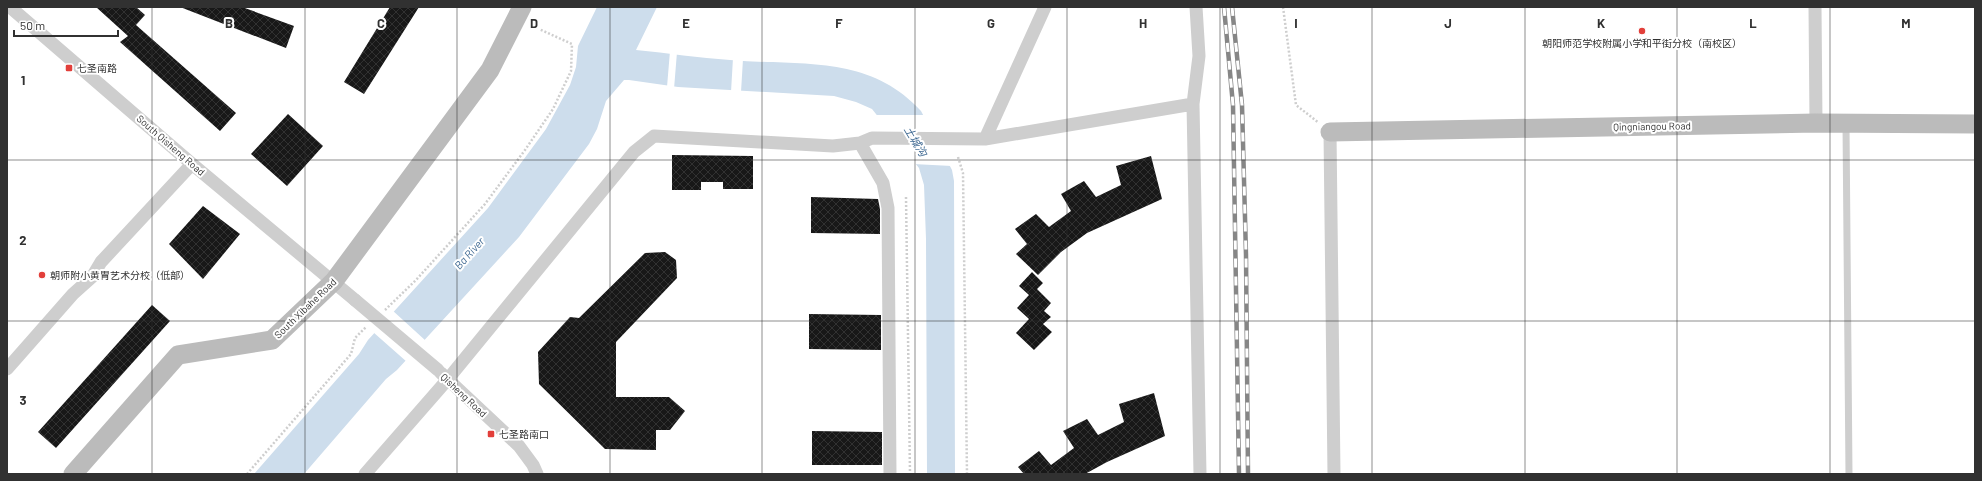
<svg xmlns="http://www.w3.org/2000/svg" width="1982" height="481" viewBox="0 0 1982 481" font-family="Barlow,'Noto Sans SC',sans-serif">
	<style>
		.water { fill: #cdddec }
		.pier { fill: #fff }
		.building { fill: url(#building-cross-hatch) }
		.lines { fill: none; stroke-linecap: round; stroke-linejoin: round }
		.path { stroke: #cecece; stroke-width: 2.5; stroke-dasharray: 2 2; stroke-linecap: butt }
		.lane { stroke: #cecece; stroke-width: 7 }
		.street { stroke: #cecece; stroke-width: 13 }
		.secondary { stroke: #bbb; stroke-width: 19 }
		.rail-casing { stroke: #868686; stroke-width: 4.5 }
		.rail { stroke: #fff; stroke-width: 3; stroke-dasharray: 9; stroke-linecap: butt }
		.street-bridge { stroke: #cecece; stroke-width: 13 }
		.grid { fill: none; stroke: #313131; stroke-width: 1; stroke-opacity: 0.55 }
		.poi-dot { fill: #e23f3a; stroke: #fff; stroke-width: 1.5 }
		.labels { text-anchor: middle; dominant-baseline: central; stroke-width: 4; stroke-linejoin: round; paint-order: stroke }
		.poi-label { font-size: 10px; fill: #313131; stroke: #fff; text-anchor: start }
		.street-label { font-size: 10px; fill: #313131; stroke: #fff }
		.water-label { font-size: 11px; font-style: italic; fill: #406a93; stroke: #fff }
		.grid-label { font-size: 13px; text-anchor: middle; font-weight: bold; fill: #313131; stroke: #fff; stroke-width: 4; stroke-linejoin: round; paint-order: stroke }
	</style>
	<defs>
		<pattern id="building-cross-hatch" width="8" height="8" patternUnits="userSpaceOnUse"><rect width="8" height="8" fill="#181818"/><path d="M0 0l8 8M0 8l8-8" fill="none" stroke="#313131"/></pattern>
	</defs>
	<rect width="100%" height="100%" fill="#fff"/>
	<path class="water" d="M597 7H657L636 50C668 53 699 58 730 60 799 66 869 54 921 111L952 170 954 181 955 474H927L926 239 924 185 919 168 872 109 856 102 834 96 678 87 629 80H624L606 101 597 129 589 144 519 237 397 370 386 379 304 474H254L359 354 368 340 488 208 546 129 570 85 576 67 578 46Z"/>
	<path class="pier" d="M670 51 677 52 674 89 667 87Z
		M733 58 743 59 741 92H731Z
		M874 115H925L952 166 913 164Z
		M392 310 426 341 407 362 373 332Z"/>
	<path class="building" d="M96 7H136L145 15 136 25 236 113 220 131 120 42 128 36Z
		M180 7H242L294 26 286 48Z
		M390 7H419L364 94 344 82Z
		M288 114 323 146 287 186 251 154Z
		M672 155 753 156V189H723V182H701V190H672Z
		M1151 156 1162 199 1087 233 1061 252 1038 275 1016 254 1027 244 1015 229 1036 214 1049 227 1071 211 1061 194 1084 181 1096 197 1121 185 1116 166Z
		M811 197 878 199 880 209V234L811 233Z
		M203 206 240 234 203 279 169 244Z
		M665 252 676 260 677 278 616 342V397H669L685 411 670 430H656V450L605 449 539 384 538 352 570 317 579 318 645 253Z
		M1032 272 1043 283 1037 289 1051 303 1044 311 1051 317 1043 324 1052 332 1034 350 1016 333 1029 319 1017 308 1029 295 1019 286Z
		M152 305 170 321 56 448 38 432Z
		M809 314 881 315V350L809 349Z
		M1154 393 1165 436 1107 462 1085 474H1024L1018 467 1039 451 1051 465 1074 448 1063 431 1087 419 1098 435 1124 422 1119 404Z
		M812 431 882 432V465H812Z"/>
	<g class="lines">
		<path class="path" d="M1283 7 1296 105 1319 123
			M958 157 963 173 967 474
			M906 197 910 474
			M385 310 416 280 485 204 525 150 553 109 571 71 572 44 539 29
			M247 474 351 354 355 338 366 327"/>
		<path class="lane" d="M1846 124 1849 474"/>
		<path class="street" d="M10 7 192 164 355 300
			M1196 7 1199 56 1193 104 1200 474
			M1815 7 1816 123
			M1330 132 1334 474
			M985 139 1045 7
			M860 143 883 183 888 208 890 474
			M7 369 73 294 92 277 101 262 192 164
			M441 373 519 446 533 465 537 474
			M365 474 448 379 634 152 654 136 833 146 860 143 872 138 985 139 1193 104"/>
		<path class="secondary" d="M1330 132 1816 123 1975 124
			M73 474 178 355 272 340 334 281 490 70 522 7"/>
		<defs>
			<path id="rail" d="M1224 7 1233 105 1239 474
				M1232 7 1242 105 1246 255 1248 474"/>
		</defs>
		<use href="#rail" class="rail-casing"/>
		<use href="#rail" class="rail"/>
		<path class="street-bridge" d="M355 300 438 370"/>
	</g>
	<path class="grid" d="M152 7V474M305 7V474M457 7V474M610 7V474M762 7V474M915 7V474M1067 7V474M1220 7V474M1372 7V474M1525 7V474M1677 7V474M1830 7V474M7 160H1975M7 321H1975"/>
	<g class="poi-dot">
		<circle cx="1642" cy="31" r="4"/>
		<rect x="65" y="64" width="8" height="8" rx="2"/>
		<circle cx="42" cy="275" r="4"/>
		<rect x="487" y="430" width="8" height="8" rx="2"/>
	</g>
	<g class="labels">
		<g class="poi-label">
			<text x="1642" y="43" text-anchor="middle">朝阳师范学校附属小学和平街分校（南校区）</text>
			<text x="77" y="68">七圣南路</text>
			<text x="50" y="275">朝师附小黄胄艺术分校（低部）</text>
			<text x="499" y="434">七圣路南口</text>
		</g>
		<g class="street-label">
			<text transform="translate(1652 126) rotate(-1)">Qingniangou Road</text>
			<text transform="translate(171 145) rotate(41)">South Qisheng Road</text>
			<text transform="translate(305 308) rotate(-44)">South Xibahe Road</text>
			<text transform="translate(464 395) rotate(43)">Qisheng Road</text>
		</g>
		<g class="water-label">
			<text transform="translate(916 141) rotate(59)">土城沟</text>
			<text transform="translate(469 253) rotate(-48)">Ba River</text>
		</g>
	</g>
	<g class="grid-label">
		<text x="229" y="28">B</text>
		<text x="381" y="28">C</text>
		<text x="534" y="28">D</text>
		<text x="686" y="28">E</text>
		<text x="839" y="28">F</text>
		<text x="991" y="28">G</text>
		<text x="1143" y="28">H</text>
		<text x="1296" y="28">I</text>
		<text x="1448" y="28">J</text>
		<text x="1601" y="28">K</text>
		<text x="1753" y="28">L</text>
		<text x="1906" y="28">M</text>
		<text x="23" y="85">1</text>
		<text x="23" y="245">2</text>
		<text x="23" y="405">3</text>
	</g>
	<rect width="1982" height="481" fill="none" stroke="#313131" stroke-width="16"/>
	<path d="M14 30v6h104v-6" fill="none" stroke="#313131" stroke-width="2"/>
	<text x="20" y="30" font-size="12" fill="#313131" stroke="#ffffff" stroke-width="3" paint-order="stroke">50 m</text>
</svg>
